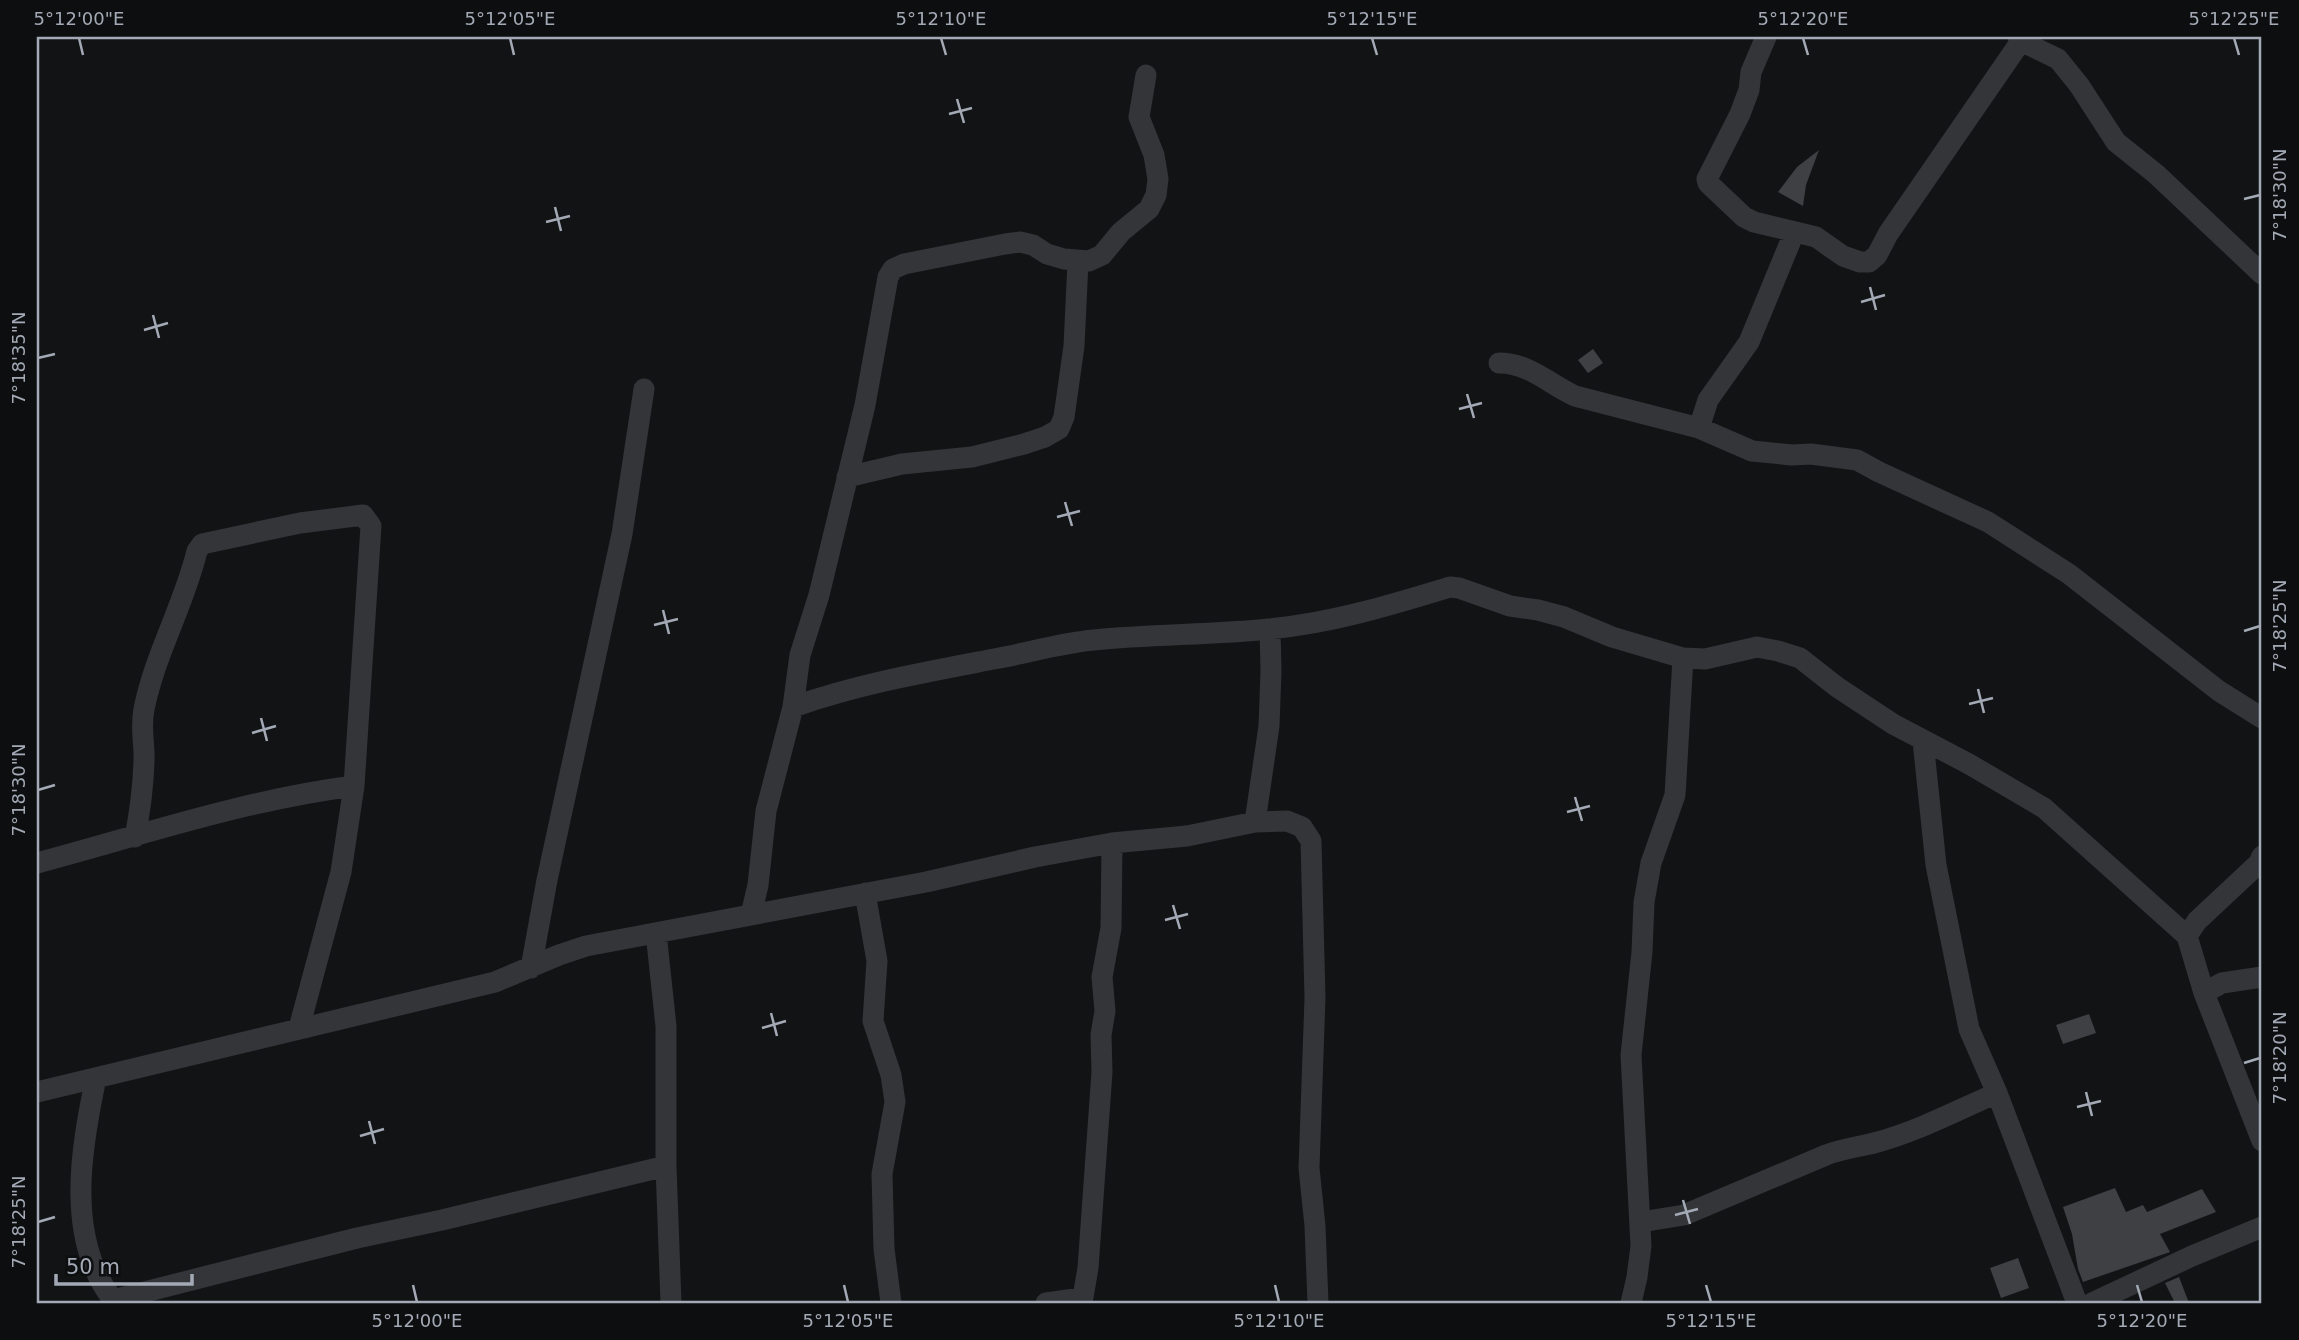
<svg xmlns="http://www.w3.org/2000/svg" width="2299" height="1340" viewBox="0 0 2299 1340" font-family="'DejaVu Sans',sans-serif">
	<style>
		.building { fill: #3e4044 }
		.lines { fill: none; stroke-linecap: round; stroke-linejoin: round }
		.street { stroke: #333539; stroke-width: 21 }
		.ticks { fill: none; stroke: #a3aab6; stroke-width: 2.5 }
		.neatline { fill: none; stroke: #a3aab6; stroke-width: 2.5 }
		.ticks-label { font-size: 18px; text-anchor: middle; fill: #a3aab6 }
	</style>
	<rect width="100%" height="100%" fill="#121314"/>
	<path class="building" d="M1819 150 1806 185 1803 206 1778 192 1797 167Z
		M1593 349 1603 363 1588 373 1578 360Z
		M2089 1014 2096 1033 2063 1044 2056 1025Z
		M2115 1188 2126 1212 2143 1205 2147 1212 2202 1189 2216 1212 2160 1234 2170 1252 2083 1282 2078 1269 2072 1234 2063 1207Z
		M2018 1258 2029 1288 2001 1298 1990 1268Z
		M2179 1277 2189 1303H2175L2165 1283Z"/>
	<g class="lines">
		<path class="street" d="M1766 37 1751 72 1749 90 1740 114 1707 179 1708 183 1744 217 1754 222 1816 237 1843 256 1860 262H1869L1877 255 1888 234 2021 41
			M2018 37 2021 41 2058 59 2079 85 2116 142 2156 174 2262 274
			M1499 363C1529 363 1549 384 1575 396L1699 428 1752 451 1792 455 1811 454 1857 460 1879 472 1988 522 2069 574 2219 691 2262 718
			M1699 428 1708 400 1749 342 1794 233
			M847 477 902 464 972 457 1024 444 1045 437 1059 429 1064 417 1074 346 1078 262
			M793 707C858 684 926 672 994 659 1028 653 1060 643 1094 640 1152 634 1211 635 1269 629 1332 623 1391 605 1450 587L1459 588 1510 606 1538 610 1564 617 1612 637 1683 658 1705 659 1757 647 1778 651 1800 658 1837 687 1893 724 1969 764 2044 808 2187 936 2204 993 2262 1141
			M1923 741 1936 865 1969 1029 1997 1093 2077 1303
			M1255 822 1269 726 1271 671 1270 629
			M135 837C140 812 143 788 144 762 145 743 140 730 144 709 155 654 184 605 197 551L202 544 300 523 363 515 371 526 354 786
			M37 863C142 835 245 800 354 786L341 872 299 1028
			M865 893 877 961 873 1021 891 1075 895 1102 882 1174 884 1249 891 1303
			M751 915 758 885 766 811 793 707 800 655 819 595 865 405 888 277 893 269 904 264 1005 244 1020 242 1033 245 1047 254 1064 259 1089 261 1102 255 1121 232 1149 209 1156 195 1158 179 1154 155 1139 117 1146 75
			M656 933 666 1026V1166L671 1303
			M2187 936 2197 921 2259 863 2262 856
			M531 968 547 880 622 534 644 389
			M2204 993 2222 983 2262 977
			M96 1078C81 1148 65 1238 113 1300L112 1303
			M37 1092 495 982 559 955 586 946 926 882 1035 857 1112 843 1187 836 1255 822 1287 821 1302 827 1311 841 1315 998 1309 1168 1315 1226 1318 1303
			M1641 1222 1684 1215 1826 1155C1842 1149 1858 1147 1874 1143 1916 1132 1956 1111 1997 1093
			M113 1300 357 1238 442 1220 666 1166
			M1046 1303 1082 1298
			M1082 1303 1088 1268 1102 1072 1101 1035 1105 1011 1102 977 1111 928 1112 843
			M1631 1303 1637 1277 1641 1246 1631 1055 1642 952 1644 902 1651 863 1675 795 1683 658
			M2092 1303 2192 1256 2262 1227"/>
	</g>
	<path class="ticks" d="M79 38 83 55M510 38 514 55M941 38 946 55M1372 38 1377 55M1803 38 1808 55M2234 38 2239 55M957 99 964 123M949 114 972 108M2244 199 2260 195M555 207 561 231M546 222 570 216M1870 287 1876 310M1861 302 1885 295M153 315 159 338M144 330 168 323M38 358 55 354M1467 394 1474 418M1459 409 1482 403M1065 502 1072 526M1057 517 1080 511M663 610 669 634M654 625 678 619M2244 631 2260 626M1978 689 1984 713M1969 704 1993 698M261 718 267 741M252 733 276 726M38 790 55 785M1575 797 1582 821M1567 812 1590 806M1173 905 1180 929M1165 920 1188 914M771 1013 777 1036M762 1028 786 1021M2244 1063 2260 1058M2086 1092 2092 1116M2077 1107 2101 1101M369 1121 375 1144M360 1136 384 1129M1683 1200 1690 1224M1675 1215 1698 1209M38 1222 55 1217M413 1285 417 1302M844 1285 848 1302M1275 1285 1279 1302M1706 1285 1711 1302M2137 1285 2142 1302"/>
	<rect width="2299" height="1340" fill="none" stroke="#0d0e0f" stroke-width="77"/>
	<path d="M56 1274v10h136v-10" fill="none" stroke="#a3aab6" stroke-width="3.5"/>
	<text x="66" y="1274" font-size="21" fill="#a3aab6" stroke="#0d0e0f" stroke-width="5" paint-order="stroke">50 m</text>
	<rect x="38" y="38" width="2222" height="1264" class="neatline"/>
	<g class="ticks-label">
		<text x="79" y="25">5°12'00"E</text>
		<text x="510" y="25">5°12'05"E</text>
		<text x="941" y="25">5°12'10"E</text>
		<text x="1372" y="25">5°12'15"E</text>
		<text x="1803" y="25">5°12'20"E</text>
		<text x="2234" y="25">5°12'25"E</text>
		<text transform="translate(2280 195) rotate(-90)" y="6">7°18'30"N</text>
		<text transform="translate(19 358) rotate(-90)" y="6">7°18'35"N</text>
		<text transform="translate(2280 626) rotate(-90)" y="6">7°18'25"N</text>
		<text transform="translate(19 790) rotate(-90)" y="6">7°18'30"N</text>
		<text transform="translate(2280 1058) rotate(-90)" y="6">7°18'20"N</text>
		<text transform="translate(19 1222) rotate(-90)" y="6">7°18'25"N</text>
		<text x="417" y="1327">5°12'00"E</text>
		<text x="848" y="1327">5°12'05"E</text>
		<text x="1279" y="1327">5°12'10"E</text>
		<text x="1711" y="1327">5°12'15"E</text>
		<text x="2142" y="1327">5°12'20"E</text>
	</g>
</svg>
